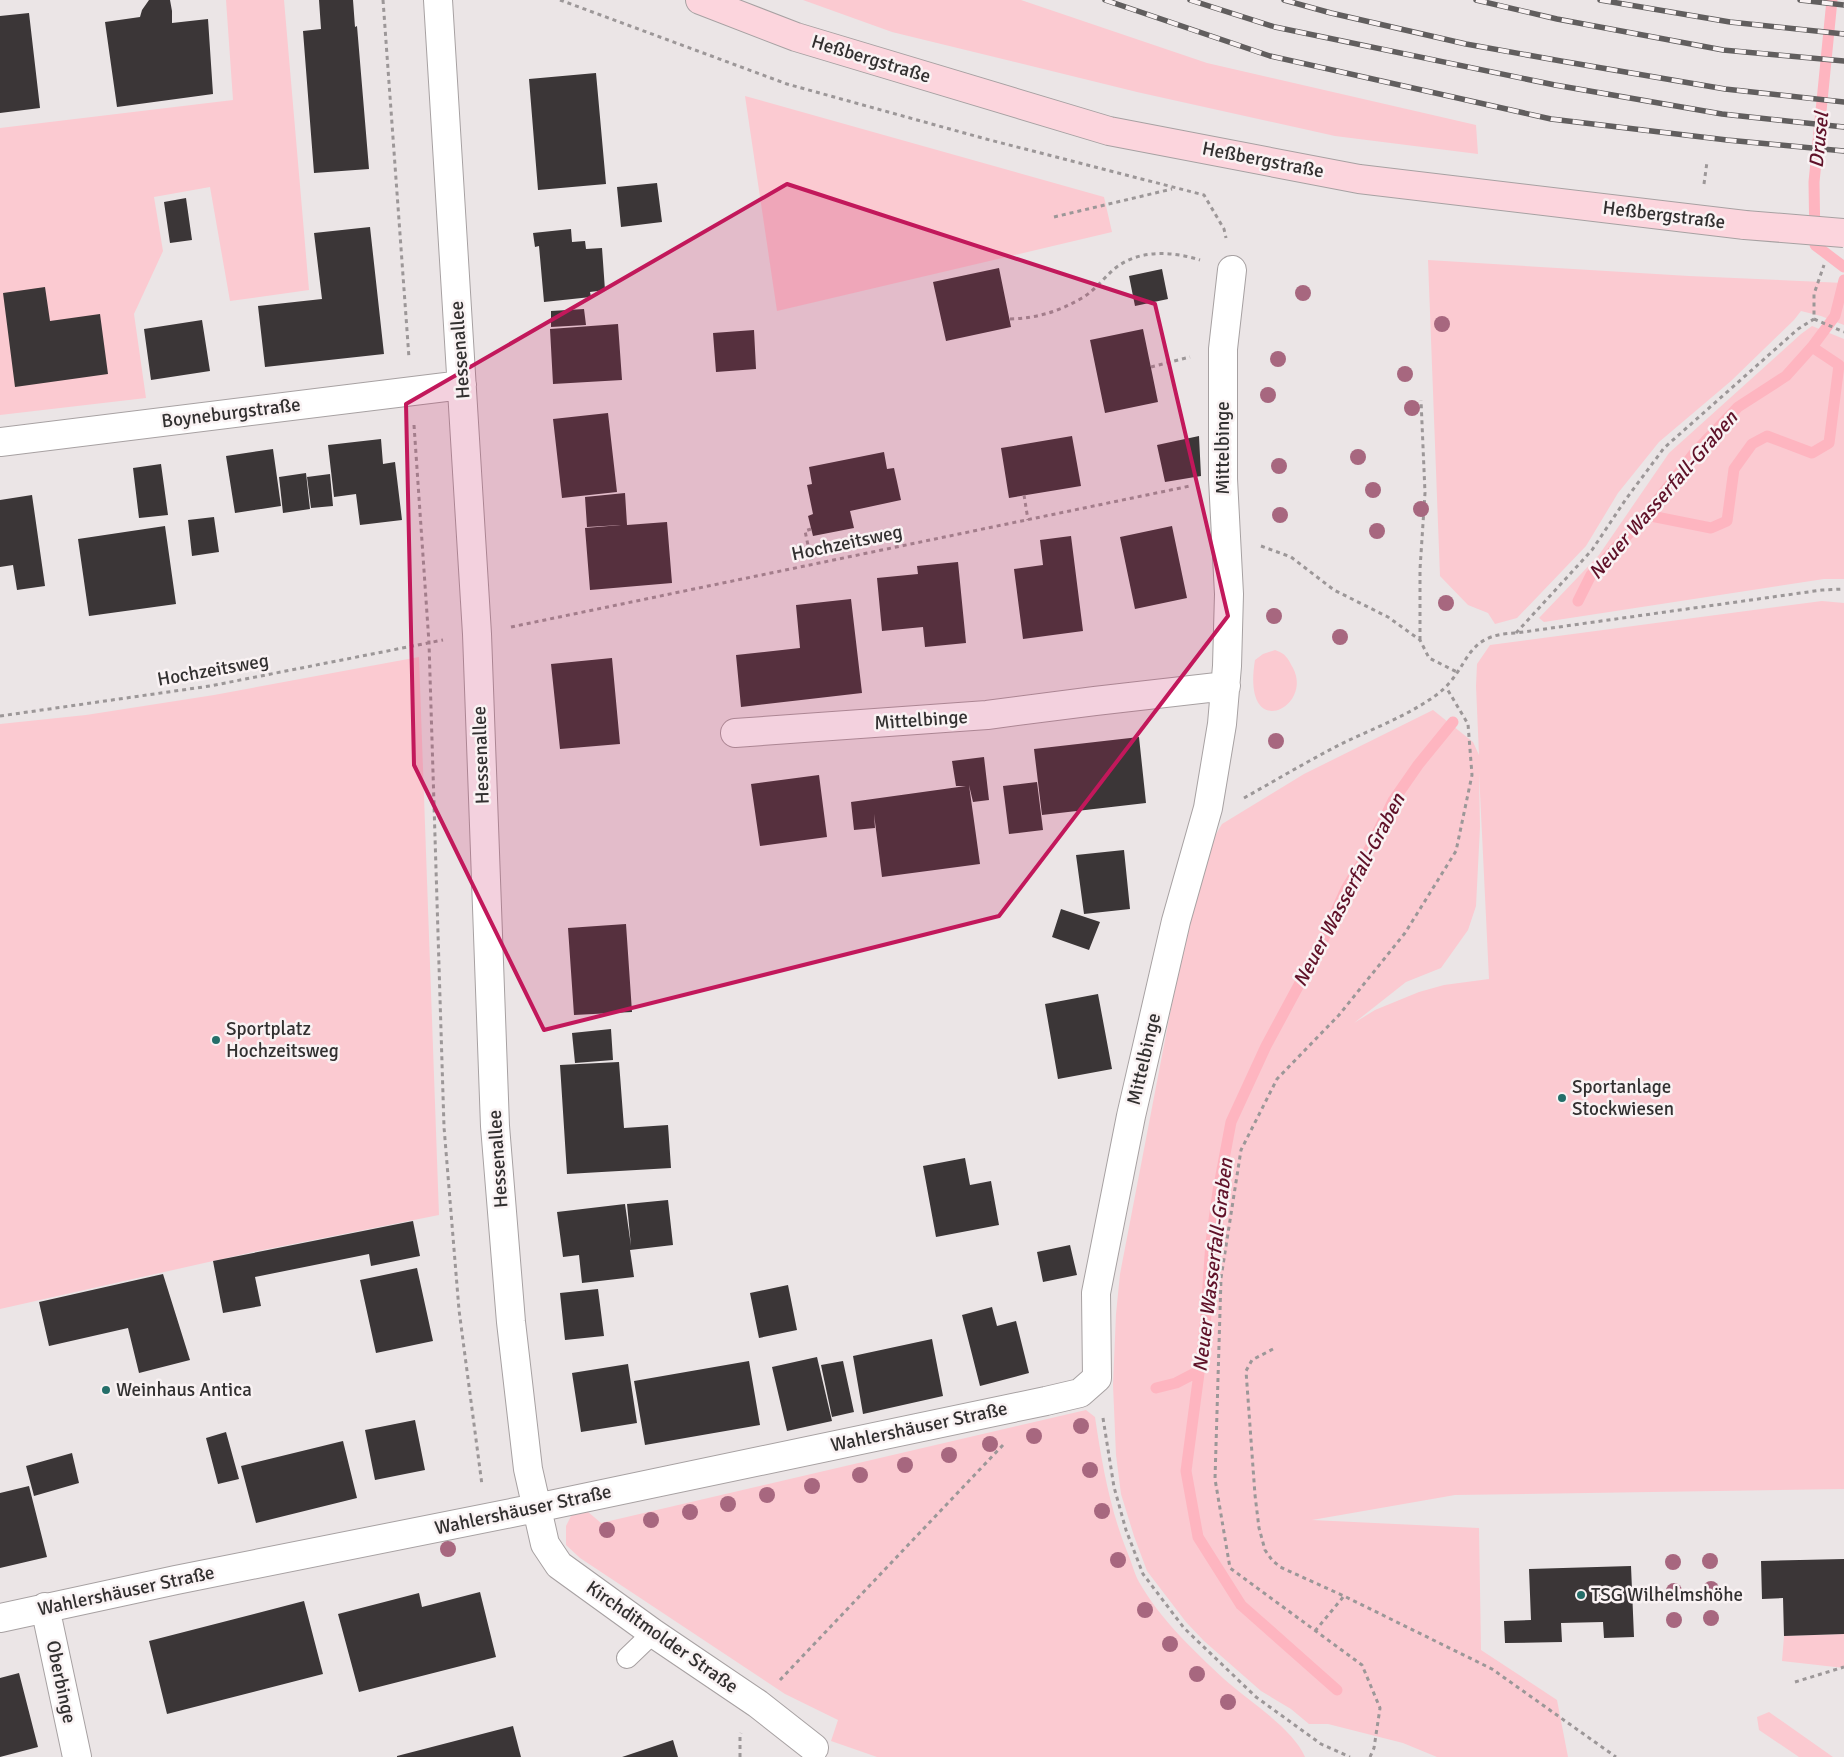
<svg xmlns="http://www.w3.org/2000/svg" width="1844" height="1757" viewBox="0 0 1844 1757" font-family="Signika,sans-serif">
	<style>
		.green { fill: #fbcad1; fill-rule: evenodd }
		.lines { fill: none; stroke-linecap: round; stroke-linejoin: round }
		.stream { stroke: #feb5c0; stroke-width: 11 }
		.building { fill: #3b3637 }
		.service-casing { stroke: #a7a1a2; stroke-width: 22 }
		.minor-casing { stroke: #a7a1a2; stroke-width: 30 }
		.secondary-casing { stroke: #a7a1a2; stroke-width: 30 }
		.path { stroke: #9c9798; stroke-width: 3; stroke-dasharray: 4 4; stroke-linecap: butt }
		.service { stroke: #fff; stroke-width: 20 }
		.minor { stroke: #fff; stroke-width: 28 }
		.secondary { stroke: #fcd5dd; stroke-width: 28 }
		.rail-casing { stroke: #615e5e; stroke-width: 5.5 }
		.rail { stroke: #f9f2f3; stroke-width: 4; stroke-dasharray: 11; stroke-linecap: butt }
		.secondary-bridge-casing { stroke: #a7a1a2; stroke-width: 30; stroke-linecap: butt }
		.secondary-bridge { stroke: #fcd5dd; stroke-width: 28 }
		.tree { fill: #a7677f }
		.marked { fill: #c2185b; fill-opacity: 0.2; stroke: #c2185b; stroke-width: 4; stroke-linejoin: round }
		.poi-dot { fill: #246e69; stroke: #f9f2f3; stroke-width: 2 }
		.labels { text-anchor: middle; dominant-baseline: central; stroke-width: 5; stroke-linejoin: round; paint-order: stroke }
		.street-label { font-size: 19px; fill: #323030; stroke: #f9f2f3 }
		.poi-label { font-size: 19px; fill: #323030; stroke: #f9f2f3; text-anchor: start }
		.water-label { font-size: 20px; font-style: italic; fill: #5f1128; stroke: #f9f2f3 }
	</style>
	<rect width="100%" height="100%" fill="#ebe5e6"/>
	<path class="green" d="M226 0H284L309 290 230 301 210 187 154 197 163 251 134 314 146 398 0 415V128L233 100Z
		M803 0H1021L1207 63 1476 125 1478 154 1335 136 1137 92 892 32Z
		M745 96 1104 197 1112 232 777 311Z
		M1428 260 1689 276 1844 283V325L1821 316 1801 311 1794 320 1731 381 1659 442 1618 493 1586 546 1517 618 1495 624 1488 613 1468 605 1440 576Z
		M1812 326 1844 339V579H1824L1544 622 1539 618 1599 555 1669 453 1801 334Z
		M1822 601 1844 603V1489L1455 1495 1312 1520 1479 1528 1481 1650 1557 1700 1568 1757H1437L1403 1743 1328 1724H1309L1291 1709 1261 1691 1204 1641 1186 1622 1147 1571 1134 1536 1121 1494 1116 1455 1113 1385 1116 1314 1120 1274 1180 962 1212 841 1222 824 1304 774 1433 710 1473 742 1479 755 1476 686 1477 664 1490 645ZM1479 772 1489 979 1444 985 1419 992 1375 1010 1354 1023 1406 982 1441 968 1468 930 1476 906 1480 827Z
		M1275 650C1286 654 1287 657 1293 668 1314 708 1241 744 1255 660L1263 654Z
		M419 657 439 1215 253 1252 0 1309V724L86 715 214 695Z
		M1086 1410 1095 1417C1102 1464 1110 1510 1128 1554 1132 1563 1134 1573 1139 1582 1160 1619 1193 1650 1224 1679 1247 1700 1293 1728 1305 1757H877L831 1741 838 1720 785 1694 770 1684 580 1558 566 1545V1526L572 1514 587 1511 601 1523Z
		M1844 1634V1668L1782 1661 1784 1636Z
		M1769 1712 1833 1757H1799L1759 1730 1757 1717Z"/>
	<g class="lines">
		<path class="stream" d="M1832 0 1814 182 1815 245 1844 267
			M1646 515 1711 528 1727 521 1734 469 1752 444 1767 436 1812 453 1829 443 1839 365 1812 347
			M1578 601 1591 575 1646 515 1696 451 1738 407 1786 376 1812 347 1835 316 1844 280
			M1156 1388 1176 1383 1199 1371
			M1337 1690 1241 1605 1198 1537 1186 1471 1205 1328 1211 1242 1218 1191 1231 1122 1266 1046 1322 942 1346 889 1367 854 1393 801 1418 765 1453 722"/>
	</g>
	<path class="building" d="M149 0H170L172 11V23L208 19 213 94 117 107 105 22 140 17 142 10Z
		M319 0H353L355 27 357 26 369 169 314 173 303 31 321 29Z
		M29 13 40 108 0 113V16Z
		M596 73 606 184 538 190 529 79Z
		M657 183 662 222 621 227 617 187Z
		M186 198 192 240 170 243 164 202Z
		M370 227 384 354 265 367 258 306 322 299 314 233Z
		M571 229 572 242 585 241 586 249 602 248 605 290 590 292 591 297 544 302 539 246 535 247 533 233Z
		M999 268 1011 327 946 341 933 282Z
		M1162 269 1168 299 1135 306 1129 276Z
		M45 287 50 321 100 314 108 374 15 387 3 293Z
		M584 309 586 325 551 327V311Z
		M202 320 210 371 151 380 144 329Z
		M618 324 622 380 553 384 550 329Z
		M1143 329 1158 402 1105 413 1090 340Z
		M754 330 756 369 716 372 713 333Z
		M608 413 617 492 562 498 553 419Z
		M1072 436 1081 486 1009 498 1001 448Z
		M1199 436 1201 476 1165 482 1157 445Z
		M381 439 383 464 395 462 402 520 360 525 356 494 334 497 328 445Z
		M273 449 281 506 235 513 226 456Z
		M884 452 887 469 894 468 901 500 850 511 854 528 813 536 808 516 813 514 807 485 812 484 809 467Z
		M161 464 168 515 139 518 133 468Z
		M306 473 310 509 283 513 279 477Z
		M330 474 333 506 311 508 307 477Z
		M625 493 627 525 667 522 672 583 590 590 585 528 621 525 587 527 585 497Z
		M32 495 45 586 17 590 13 565 0 567V500Z
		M214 517 219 552 192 556 188 520Z
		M165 526 176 604 89 616 78 539Z
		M1172 526 1187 598 1135 609 1120 537Z
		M1071 536 1083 631 1023 639 1014 569 1043 565 1040 540Z
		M958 562 966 643 925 647 923 627 882 631 877 578 918 574 917 566Z
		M851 599 862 693 741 707 736 655 800 648 796 605Z
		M612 658 620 744 560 749 551 664Z
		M1139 737 1146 803 1042 815 1034 749Z
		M984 757 989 800 973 802 969 785 980 864 882 877 874 814 875 828 854 830 851 802 966 786H956L952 761Z
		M819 775 827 837 760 846 751 784Z
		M1037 782 1043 830 1009 834 1003 786Z
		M1124 850 1130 909 1084 914 1076 855Z
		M1061 909 1100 922 1089 950 1052 937Z
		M626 924 632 1012 574 1015 568 928Z
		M1098 994 1112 1069 1058 1079 1045 1004Z
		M611 1029 613 1060 575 1063 572 1033Z
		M619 1062 624 1128 668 1125 671 1168 567 1174 560 1065Z
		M965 1158 970 1185 991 1181 999 1225 936 1237 923 1166Z
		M668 1200 673 1245 630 1250 634 1277 582 1283 579 1255 563 1257 557 1212 625 1204 631 1246 627 1204Z
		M413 1221 420 1256 371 1266 369 1254 255 1277 261 1306 223 1313 213 1261Z
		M1070 1245 1077 1275 1043 1282 1037 1252Z
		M417 1268 433 1341 376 1353 360 1280Z
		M163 1274 190 1360 139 1373 128 1328 49 1346 39 1302Z
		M788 1285 797 1330 759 1338 750 1293Z
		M598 1289 604 1336 565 1340 560 1293Z
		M992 1307 997 1326 1016 1321 1029 1373 980 1386 962 1315Z
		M932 1339 943 1396 863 1414 853 1356Z
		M817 1357 832 1421 787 1431 772 1367Z
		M749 1361 760 1425 645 1445 634 1381Z
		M843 1361 854 1412 832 1417 821 1365Z
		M628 1364 637 1423 581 1432 572 1373Z
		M415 1420 425 1470 375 1480 365 1430Z
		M226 1432 239 1479 218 1484 206 1438Z
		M343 1441 357 1498 256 1523 241 1466Z
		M72 1453 79 1483 34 1496 26 1466Z
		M29 1486 47 1557 0 1568V1493Z
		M1844 1559V1634L1784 1636 1783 1598 1762 1599 1761 1561Z
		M1631 1566 1634 1637 1604 1638 1603 1622 1561 1623 1562 1642 1505 1643 1504 1621 1531 1620 1529 1569Z
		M480 1592 496 1657 359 1692 338 1614 419 1593 422 1607Z
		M304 1601 323 1674 167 1714 149 1641Z
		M19 1673 38 1747 0 1757V1678Z
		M513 1726 521 1757H397V1756Z
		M673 1740 678 1757H622Z"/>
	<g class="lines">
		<defs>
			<path id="service" d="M627 1658 653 1633"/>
			<path id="minor" d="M438 0 477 634 495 1126 511 1322 528 1469 545 1544 559 1565 653 1633 758 1704 814 1748
				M0 442 462 385
				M735 733 987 715 1095 701 1226 686
				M45 1607 77 1757
				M0 1618 176 1580 536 1508 1046 1401 1080 1393 1097 1378 1096 1293 1131 1116 1176 921 1208 808 1222 724 1227 666 1229 594 1223 479V349L1232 270"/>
			<path id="secondary" d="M700 0 796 37 1109 131 1359 179 1745 225"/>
		</defs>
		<use href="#service" class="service-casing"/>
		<use href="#minor" class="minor-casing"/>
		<use href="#secondary" class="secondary-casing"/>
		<path class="path" d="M383 0 409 358
			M560 0 787 84 986 139 1204 195 1224 229 1226 238
			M1704 184 1707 162
			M1054 217 1172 189
			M1010 319C1037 318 1058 312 1082 298 1094 291 1103 279 1113 270 1137 249 1172 251 1200 260
			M1814 319 1844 332
			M1151 367 1190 357
			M414 425 429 643 444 1127 459 1310 482 1485
			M1024 495 1028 520
			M811 529 805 531 812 564
			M1261 546 1291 557 1334 590 1388 617 1420 640 1429 658 1457 672
			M511 627 1190 486
			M1516 633 1592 550 1626 499 1664 448 1798 329 1814 319V294L1824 265
			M1420 640V569L1425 493 1421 400
			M0 716 210 686 443 640
			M1244 798C1276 780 1308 761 1341 744 1374 728 1410 715 1439 693 1471 667 1463 634 1516 633L1822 590 1844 589
			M1273 1349 1252 1360 1246 1371 1255 1495 1259 1528 1265 1550 1272 1560 1280 1567 1344 1596 1492 1669 1616 1757
			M1103 1418 1114 1487 1126 1530 1143 1574 1184 1628 1256 1697 1321 1744 1350 1757
			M1315 1631 1344 1596
			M780 1680 1003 1445
			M1795 1682 1844 1667
			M740 1757V1736L741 1733
			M1370 1757 1374 1748 1380 1708 1362 1665 1230 1568 1215 1479 1221 1278 1241 1150 1277 1079 1339 1015 1405 933 1456 851 1472 775 1468 724 1446 687"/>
		<use href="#service" class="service"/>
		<use href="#minor" class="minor"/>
		<use href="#secondary" class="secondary"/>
		<defs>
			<path id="rail" d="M1105 0 1270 56 1551 119 1727 140 1844 151
				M1190 0 1275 27 1555 85 1722 114 1844 127
				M1284 0 1331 13 1466 44 1561 61 1725 89 1844 102
				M1476 0 1557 19 1723 50 1844 61
				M1600 0 1730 22 1844 34
				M1800 0 1844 5"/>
		</defs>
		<use href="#rail" class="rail-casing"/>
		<use href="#rail" class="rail"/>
		<defs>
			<path id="secondary-bridge" d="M1745 225 1844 233"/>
		</defs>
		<use href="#secondary-bridge" class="secondary-bridge-casing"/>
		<use href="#secondary-bridge" class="secondary-bridge"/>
	</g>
	<g class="tree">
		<circle cx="1303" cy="293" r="8"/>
		<circle cx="1442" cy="324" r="8"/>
		<circle cx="1278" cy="359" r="8"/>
		<circle cx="1405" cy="374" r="8"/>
		<circle cx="1268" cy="395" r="8"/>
		<circle cx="1412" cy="408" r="8"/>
		<circle cx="1358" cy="457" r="8"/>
		<circle cx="1279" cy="466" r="8"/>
		<circle cx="1373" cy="490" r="8"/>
		<circle cx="1421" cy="509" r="8"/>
		<circle cx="1280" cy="515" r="8"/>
		<circle cx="1377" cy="531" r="8"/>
		<circle cx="1446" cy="603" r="8"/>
		<circle cx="1274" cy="616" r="8"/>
		<circle cx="1340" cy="637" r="8"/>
		<circle cx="1276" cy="741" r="8"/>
		<circle cx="1081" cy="1426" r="8"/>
		<circle cx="1034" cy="1436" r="8"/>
		<circle cx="990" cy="1444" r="8"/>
		<circle cx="949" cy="1455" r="8"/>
		<circle cx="905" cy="1465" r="8"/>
		<circle cx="1090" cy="1470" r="8"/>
		<circle cx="860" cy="1475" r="8"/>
		<circle cx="812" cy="1486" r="8"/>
		<circle cx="767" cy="1495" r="8"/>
		<circle cx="728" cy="1504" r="8"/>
		<circle cx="1102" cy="1511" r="8"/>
		<circle cx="690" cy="1512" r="8"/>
		<circle cx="651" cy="1520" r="8"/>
		<circle cx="607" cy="1530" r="8"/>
		<circle cx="448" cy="1549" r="8"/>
		<circle cx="1118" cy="1560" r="8"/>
		<circle cx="1710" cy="1561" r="8"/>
		<circle cx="1673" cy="1562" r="8"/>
		<circle cx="1711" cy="1589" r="8"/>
		<circle cx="1674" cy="1591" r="8"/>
		<circle cx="1145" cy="1610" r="8"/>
		<circle cx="1711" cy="1618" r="8"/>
		<circle cx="1674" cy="1620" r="8"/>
		<circle cx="1170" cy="1644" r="8"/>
		<circle cx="1197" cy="1674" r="8"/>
		<circle cx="1228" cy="1702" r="8"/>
	</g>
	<path class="marked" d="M787 184 1155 304 1228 616 999 916 544 1030 414 765 406 404Z"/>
	<g class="poi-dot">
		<circle cx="216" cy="1040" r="5"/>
		<circle cx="1562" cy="1098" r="5"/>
		<circle cx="106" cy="1390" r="5"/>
		<circle cx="1581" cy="1595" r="5"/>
	</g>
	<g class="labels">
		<g class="street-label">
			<text transform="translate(871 59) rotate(17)">Heßbergstraße</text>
			<text transform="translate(1263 160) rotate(11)">Heßbergstraße</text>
			<text transform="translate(1664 215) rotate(7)">Heßbergstraße</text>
			<text transform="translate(460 350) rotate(-94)">Hessenallee</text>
			<text transform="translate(231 413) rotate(-7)">Boyneburgstraße</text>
			<text transform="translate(1223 448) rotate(-90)">Mittelbinge</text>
			<text transform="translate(847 543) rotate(-12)">Hochzeitsweg</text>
			<text transform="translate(213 670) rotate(-10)">Hochzeitsweg</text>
			<text transform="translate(921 720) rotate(-4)">Mittelbinge</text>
			<text transform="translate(481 755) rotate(-92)">Hessenallee</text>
			<text transform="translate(1144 1059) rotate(-77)">Mittelbinge</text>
			<text transform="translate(498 1159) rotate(-94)">Hessenallee</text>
			<text transform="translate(919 1427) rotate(-12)">Wahlershäuser Straße</text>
			<text transform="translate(523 1510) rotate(-12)">Wahlershäuser Straße</text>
			<text transform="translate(126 1591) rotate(-12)">Wahlershäuser Straße</text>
			<text transform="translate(662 1637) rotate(35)">Kirchditmolder Straße</text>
			<text transform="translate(61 1682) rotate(78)">Oberbinge</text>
		</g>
		<g class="poi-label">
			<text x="226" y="1029">Sportplatz<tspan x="226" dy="22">Hochzeitsweg</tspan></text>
			<text x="1572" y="1087">Sportanlage<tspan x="1572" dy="22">Stockwiesen</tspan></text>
			<text x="116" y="1390">Weinhaus Antica</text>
			<text x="1591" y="1595">TSG Wilhelmshöhe</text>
		</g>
		<g class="water-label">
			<text transform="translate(1819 140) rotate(-84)">Drusel</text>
			<text transform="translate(1663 495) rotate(-49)">Neuer Wasserfall-Graben</text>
			<text transform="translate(1349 890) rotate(-62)">Neuer Wasserfall-Graben</text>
			<text transform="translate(1213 1265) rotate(-83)">Neuer Wasserfall-Graben</text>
		</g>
	</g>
</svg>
